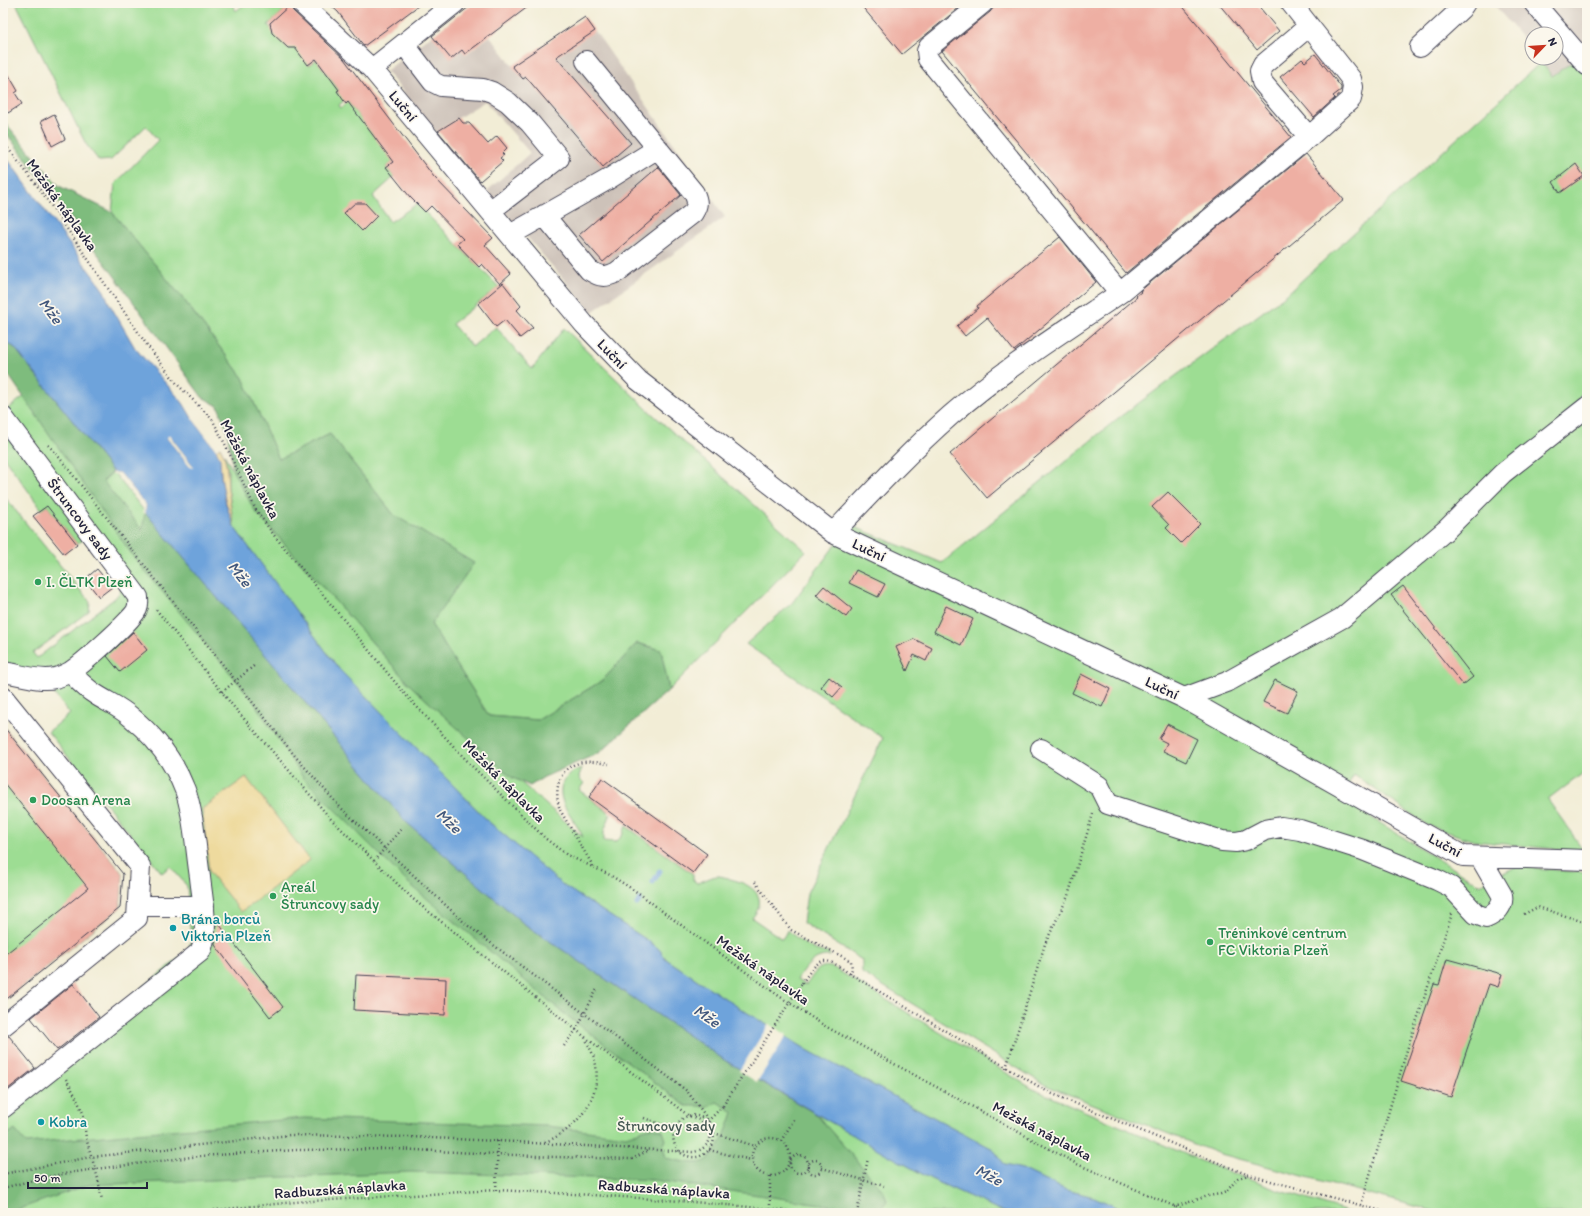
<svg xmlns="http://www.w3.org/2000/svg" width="1590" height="1216" viewBox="0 0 1590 1216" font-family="Itim,sans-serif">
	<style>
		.industrial { fill: #cdc2b9 }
		.green { fill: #9ddd93; stroke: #608067 }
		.forest { fill: #7ebc7d; stroke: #506f5c }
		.sand { fill: #eeda9e; stroke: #887e6c }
		.water { fill: #6ea3db; stroke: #48628b; fill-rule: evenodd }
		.pier { fill: #f2edd6 }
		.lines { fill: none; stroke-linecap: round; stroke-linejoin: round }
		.stream { stroke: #6ea3db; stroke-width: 5 }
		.building { fill: #eeafa3 }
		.minor-casing { stroke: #414052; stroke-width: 22 }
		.path { stroke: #414052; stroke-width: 2.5; stroke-dasharray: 1 3; stroke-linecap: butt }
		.minor { stroke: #fff; stroke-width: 20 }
		.path-bridge { stroke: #414052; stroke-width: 2.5; stroke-dasharray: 1 3; stroke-linecap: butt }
		.leisure-dot { fill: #2e9e5b; stroke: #fbf7ec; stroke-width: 1.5 }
		.culture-dot { fill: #0f9aa8; stroke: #fbf7ec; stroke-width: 1.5 }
		.labels { text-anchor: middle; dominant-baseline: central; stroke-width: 3.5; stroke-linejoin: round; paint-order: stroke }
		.street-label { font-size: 15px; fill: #22223b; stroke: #fbf7ec }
		.leisure-label { font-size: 15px; fill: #27864d; stroke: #fbf7ec; text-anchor: start }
		.culture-label { font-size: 15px; fill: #0d838f; stroke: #fbf7ec; text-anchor: start }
		.park-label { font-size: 15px; fill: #475a55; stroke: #fbf7ec }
		.water-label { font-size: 16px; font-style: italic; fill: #40567b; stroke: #fbf7ec }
	</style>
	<rect width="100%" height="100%" fill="#fbf7ec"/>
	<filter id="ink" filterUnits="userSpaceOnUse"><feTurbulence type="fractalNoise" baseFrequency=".025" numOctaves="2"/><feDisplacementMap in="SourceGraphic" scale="8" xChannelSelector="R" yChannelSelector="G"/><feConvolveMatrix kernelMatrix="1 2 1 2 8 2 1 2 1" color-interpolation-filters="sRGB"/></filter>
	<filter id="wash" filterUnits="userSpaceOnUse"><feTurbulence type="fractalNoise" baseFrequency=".012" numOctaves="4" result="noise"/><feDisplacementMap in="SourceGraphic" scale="16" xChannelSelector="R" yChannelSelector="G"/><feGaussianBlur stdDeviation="0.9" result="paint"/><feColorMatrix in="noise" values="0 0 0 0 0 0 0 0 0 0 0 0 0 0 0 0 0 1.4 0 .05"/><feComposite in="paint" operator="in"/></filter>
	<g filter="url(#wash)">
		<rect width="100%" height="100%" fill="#f2edd6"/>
		<path class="industrial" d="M1493 3H1587V52L1552 76 1538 58H1556V34H1532V50Z
			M595 31 725 217 592 312 487 191 530 153 485 101 436 132 386 71 432 35 451 58 462 50 466 54 490 36 523 79Z"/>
		<path class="green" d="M16 3H232L236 11 246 3H288L290 5 268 25 288 48 302 42 306 62 309 65 316 59 339 90 337 91 339 94 341 93 346 99 339 105 341 108 348 102 394 162 386 167 394 177 373 196 390 222 417 204 499 287 452 324 472 347 496 327 532 369 564 328 648 410 806 551 669 690 661 650 637 643 603 680 538 720 489 716 431 624 473 563 394 515 330 434 279 460 243 378 184 300 112 212 115 184 158 140 146 126 111 160 99 161 86 144Z
			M1587 52V770L1548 800 1585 852 1474 841 1427 825 1354 775 1340 798 1480 885 1517 866 1587 873V1213H1441L1217 1153 1045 1085 862 973V960L803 923 807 893 883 738 746 644 792 603 850 525 942 563 1117 419 1287 294 1541 62 1552 76Z
			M42 382 145 512 405 821 779 1093 931 1179 1006 1213H3V1099L188 951 191 941 187 886 170 866 162 873 48 732 70 714 51 690 3 679V495L90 602 89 611 33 653 37 658 115 598 120 592 121 586 84 539 77 544 47 506 42 510 3 456V411L8 409Z
			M224 454 255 511 411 686 583 837C576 820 550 798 566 778 569 774 576 769 582 768L579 776 580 780 584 783 579 790 607 811 610 816 604 831V841L616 842 622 836 626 826 693 874V880L697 883C704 881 712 876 718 876 722 876 727 878 730 879 752 884 770 897 752 918L782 939 788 930C799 941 813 952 829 953L830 956C813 955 806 967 797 980L806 985C814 975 818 962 834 968L1033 1089 1206 1163 1277 1190 1351 1213H1129L1094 1197 1066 1190 1022 1169 1005 1165 993 1149 809 1051 738 1007 666 959 659 949 647 940 564 886 489 822 339 669 234 527 228 487V471Z
			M3 726 123 874 120 908 3 1002Z"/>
		<path class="forest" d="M3 120 59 186 112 212 184 300 243 378 279 459 330 434 394 515 474 563 431 624 489 716 538 720 603 680 637 643 661 650 669 690 599 753 544 777 530 786 511 777 411 686 255 511 234 473 227 430 218 406 202 397 113 274 3 129Z
			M3 341 14 347 113 472 103 481 142 530 145 512 405 821 523 923 726 1061 816 1114 884 1192 887 1201 880 1209 869 1211 654 1180 411 1172 88 1185 7 1213H3V1136L15 1130 26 1143 304 1118 548 1126 626 1136 652 1127 663 1131 666 1140 663 1146 666 1158C676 1160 694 1165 703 1162 717 1157 729 1126 733 1112L717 1102 707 1108 701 1106H686L566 1015 406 881 304 779 251 698 135 559 3 367Z"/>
		<path class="sand" d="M220 447C228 461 227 474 228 489 230 502 232 514 234 527 228 511 224 497 222 481 220 470 221 460 216 450Z
			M246 777 310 860 241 912 209 872 202 809Z"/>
		<path class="water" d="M3 153 104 291 109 303 135 348 183 403 192 418 216 450 220 459 221 478 226 504 234 527 339 669 489 822 564 886 647 940 659 949 666 959 738 1007 809 1051 993 1149 1005 1165 1022 1169 1066 1190 1094 1197 1129 1213H1006L931 1179 858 1138 726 1061 523 923 405 821 145 512 146 505 120 473 113 472 14 347 3 341ZM170 436 193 466 190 467 167 438Z"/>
		<path class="pier" d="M193 417 218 448 216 450 192 418Z
			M168 436H170L193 466V468L190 467 167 438Z
			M113 472 120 473 146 505 145 514 143 512 144 506 119 475 112 474Z
			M769 1024 787 1035 757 1082 739 1071Z"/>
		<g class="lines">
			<path class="stream" d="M653 882 660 871
				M637 904 640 900"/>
		</g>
		<g id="blocks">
			<path class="building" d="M328 3H422L364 46 338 12Z
				M474 3H533L465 54 462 50 451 59 432 36Z
				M859 3H965L902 54Z
				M994 3H1180L1291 137 1126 273 942 51 990 12 994 7Z
				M1218 3H1256L1279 31 1257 50Z
				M290 5 293 11 344 59 434 177 493 238 485 245 511 274 500 284 482 264 479 267 457 244 463 239 431 206 425 212 410 197 386 167 393 162 348 102 346 104 337 91 339 90 316 59 308 65 295 48H288L272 33 270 23Z
				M585 17 595 31 556 57 631 143 603 167 526 77 523 79 512 66Z
				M1315 54 1341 87V90L1333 96 1335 98 1314 117 1280 77 1302 59 1305 62Z
				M3 65 18 91 15 93 22 104 8 113 3 106Z
				M54 114 65 139 52 146 41 121Z
				M459 118 463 123H469L488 144 497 136 507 148 502 153 504 155 500 158 503 161 480 181 438 131Z
				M1306 154 1344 200 987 498 950 454 1137 297 1136 296 1141 292 1140 291Z
				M1576 164 1584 176 1560 193 1553 182Z
				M658 167 681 195 603 262 579 235Z
				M355 203H365L377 216 362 231 344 213Z
				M1060 237 1096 282 1014 351 987 318 965 336 957 326 978 308 977 306Z
				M503 283 521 306 517 310 533 328 520 338 505 320 496 327 478 304Z
				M1168 492 1200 524 1181 543 1166 528 1169 525 1152 507Z
				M47 506 77 544 64 554 33 516Z
				M97 569 112 587 99 597 85 579Z
				M856 570 885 584 878 597 849 583Z
				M824 586 852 609 846 617 816 595Z
				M1403 586 1473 677 1463 685 1391 595Z
				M946 606 973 619 961 645 934 632Z
				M133 632 147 650 120 672 107 656Z
				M914 639 932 648 926 661 914 655 907 671 896 647Z
				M1081 674 1110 689 1102 707 1072 693Z
				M829 677 842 687 833 697 821 687Z
				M1275 680 1298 691 1287 713 1263 702Z
				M1167 724 1197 739 1186 762 1163 751 1167 743 1159 739Z
				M3 726 123 874 120 908 3 1002V956L88 888 3 782Z
				M602 778 707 854 693 873 589 797Z
				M216 920 283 1007 270 1017 215 945Z
				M1447 959 1502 974 1498 987 1489 984 1451 1097 1401 1081 1434 984 1439 985Z
				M356 975 446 979 445 1015 354 1010Z
				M73 984 99 1017 57 1050 31 1018Z
				M9 1036 35 1068 3 1093V1037Z"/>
		</g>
	</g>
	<g filter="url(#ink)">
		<use href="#blocks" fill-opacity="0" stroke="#414052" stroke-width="1"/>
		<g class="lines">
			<defs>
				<path id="minor" d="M301 3 372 69 584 324 638 380 833 533 1184 698 1463 856 1587 860
					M1534 3 1587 65
					M1309 26 1263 65 1260 71 1262 82 1309 137
					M404 44 433 82 441 86 483 89 492 92 508 102 530 123 559 158 490 211
					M1420 47 1461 9 1465 3
					M372 69 455 3
					M544 215 589 270C600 277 605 278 617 272L693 213C698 205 698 202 694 193L586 61
					M510 235 607 180 658 148
					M1120 293 1309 137 1351 99 1353 87 1351 79 1291 3
					M3 417 138 597C138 601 139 605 137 609 134 619 80 666 70 672 66 674 60 677 55 678 39 682 19 674 3 672
					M833 533C871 493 909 452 951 415 1004 369 1063 332 1120 293L928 59 927 51 929 47 983 3
					M3 697 140 866 137 918 3 1026
					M1184 698 1227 682 1342 618 1446 530 1503 473 1587 407
					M1041 749 1099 786 1108 804 1222 841 1236 842 1246 840 1265 830 1281 827 1300 830 1363 850 1437 880 1451 887 1476 914 1486 918C1496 914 1504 906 1502 895L1480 857
					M138 906H204
					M3 1108 200 952C210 933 202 898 200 877 196 852 194 813 185 790 174 761 154 736 131 717 120 707 107 702 95 694 85 688 78 680 70 672"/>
			</defs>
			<use href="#minor" class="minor-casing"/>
			<path class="path" d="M3 142 39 188 147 345 178 385 212 419 225 444 256 510 273 534 404 693 472 766 546 839 567 855 610 875 640 894 666 914 779 996 825 1026 1077 1164 1190 1213
				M48 445 54 451 295 756 340 807 467 925 687 1091C697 1106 726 1134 708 1151 704 1155 698 1158 692 1157 658 1153 675 1098 708 1121
				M222 692 255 665
				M374 861 402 828
				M593 866 560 810C553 789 559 765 584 762 592 761 601 763 609 764
				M755 882 791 930 851 961 852 969 850 974
				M1524 914 1538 907 1587 923
				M802 983C820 956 824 955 850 974L1048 1092 1221 1164 1249 1175 1389 1213
				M564 1046 576 1030 597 989
				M1006 1068 1045 944 1068 896 1093 814
				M66 1079 75 1095 83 1113 86 1138 98 1179 102 1200
				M644 1118 674 1129
				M705 1124 723 1106
				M714 1133 755 1146
				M752 1157a19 19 0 1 1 38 0a19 19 0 1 1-38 0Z
				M498 1141 496 1190C599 1195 703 1201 805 1213
				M781 1141 795 1118
				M545 1142C575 1131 601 1099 596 1066 595 1056 589 1047 585 1038
				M709 1150 751 1160
				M790 1164a9 9 0 1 1 18 0a9 9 0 1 1-18 0Z
				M808 1167a7 7 0 1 1 14 0a7 7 0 1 1-14 0Z
				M822 1168 884 1186
				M3 1174 91 1157 290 1135 409 1137 498 1141 692 1152C706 1151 717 1137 706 1125 702 1120 694 1118 689 1116L585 1037 413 899 331 819 233 706 155 608
				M3 1188 45 1177 95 1169 200 1156 295 1150 396 1149 555 1157 632 1159 649 1150
				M1361 1205 1407 1050 1452 914
				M1174 1207 1208 1196 1221 1194 1226 1192 1238 1178 1249 1175
				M186 1213 295 1202 496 1190
				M770 1213V1176
				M857 1213 868 1158"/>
			<use href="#minor" class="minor"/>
			<path class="path-bridge" d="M723 1106 802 983"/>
		</g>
	</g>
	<g class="leisure-dot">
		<circle cx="38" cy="582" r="4"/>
		<circle cx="33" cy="800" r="4"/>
		<circle cx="273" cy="896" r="4"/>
		<circle cx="1210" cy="942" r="4"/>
	</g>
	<g class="culture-dot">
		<circle cx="173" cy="928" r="4"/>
		<circle cx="41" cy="1122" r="4"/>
	</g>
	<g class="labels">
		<g class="street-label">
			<text transform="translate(403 106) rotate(50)">Luční</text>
			<text transform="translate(62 205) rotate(54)">Mežská náplavka</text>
			<text transform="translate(612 354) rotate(46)">Luční</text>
			<text transform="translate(250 469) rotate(62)">Mežská náplavka</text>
			<text transform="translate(80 519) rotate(53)">Štruncovy sady</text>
			<text transform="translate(869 550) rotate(25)">Luční</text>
			<text transform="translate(1162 688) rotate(25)">Luční</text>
			<text transform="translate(504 781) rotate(45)">Mežská náplavka</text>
			<text transform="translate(1445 845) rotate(28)">Luční</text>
			<text transform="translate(763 970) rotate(35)">Mežská náplavka</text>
			<text transform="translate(1042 1131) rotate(28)">Mežská náplavka</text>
			<text transform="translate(340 1189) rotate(-4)">Radbuzská náplavka</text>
			<text transform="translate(664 1189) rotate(4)">Radbuzská náplavka</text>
		</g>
		<g class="leisure-label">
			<text x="46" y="582">I. ČLTK Plzeň</text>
			<text x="41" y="800">Doosan Arena</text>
			<text x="281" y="887">Areál<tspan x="281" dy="17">Štruncovy sady</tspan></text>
			<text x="1218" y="933">Tréninkové centrum<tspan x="1218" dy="17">FC Viktoria Plzeň</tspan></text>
		</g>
		<g class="culture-label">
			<text x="181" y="919">Brána borců<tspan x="181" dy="17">Viktoria Plzeň</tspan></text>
			<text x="49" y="1122">Kobra</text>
		</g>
		<g class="park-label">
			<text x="666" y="1126">Štruncovy sady</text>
		</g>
		<g class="water-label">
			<text transform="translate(51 311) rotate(53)">Mže</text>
			<text transform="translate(240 574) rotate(52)">Mže</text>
			<text transform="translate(449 821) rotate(43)">Mže</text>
			<text transform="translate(707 1016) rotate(34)">Mže</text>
			<text transform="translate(989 1175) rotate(28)">Mže</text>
		</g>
	</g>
	<rect width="1590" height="1216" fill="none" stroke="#fbf7ec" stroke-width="16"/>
	<g transform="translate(1544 46) rotate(65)"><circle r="19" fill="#fbf7ec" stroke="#a4a2a5"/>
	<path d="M0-3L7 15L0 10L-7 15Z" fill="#c8321e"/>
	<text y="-6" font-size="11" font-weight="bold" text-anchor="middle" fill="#22223b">N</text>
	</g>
	<path d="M28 1182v6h119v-6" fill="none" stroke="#22223b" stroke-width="2"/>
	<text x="34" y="1182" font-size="12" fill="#22223b" stroke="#fbf7ec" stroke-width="3" paint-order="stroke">50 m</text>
</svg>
